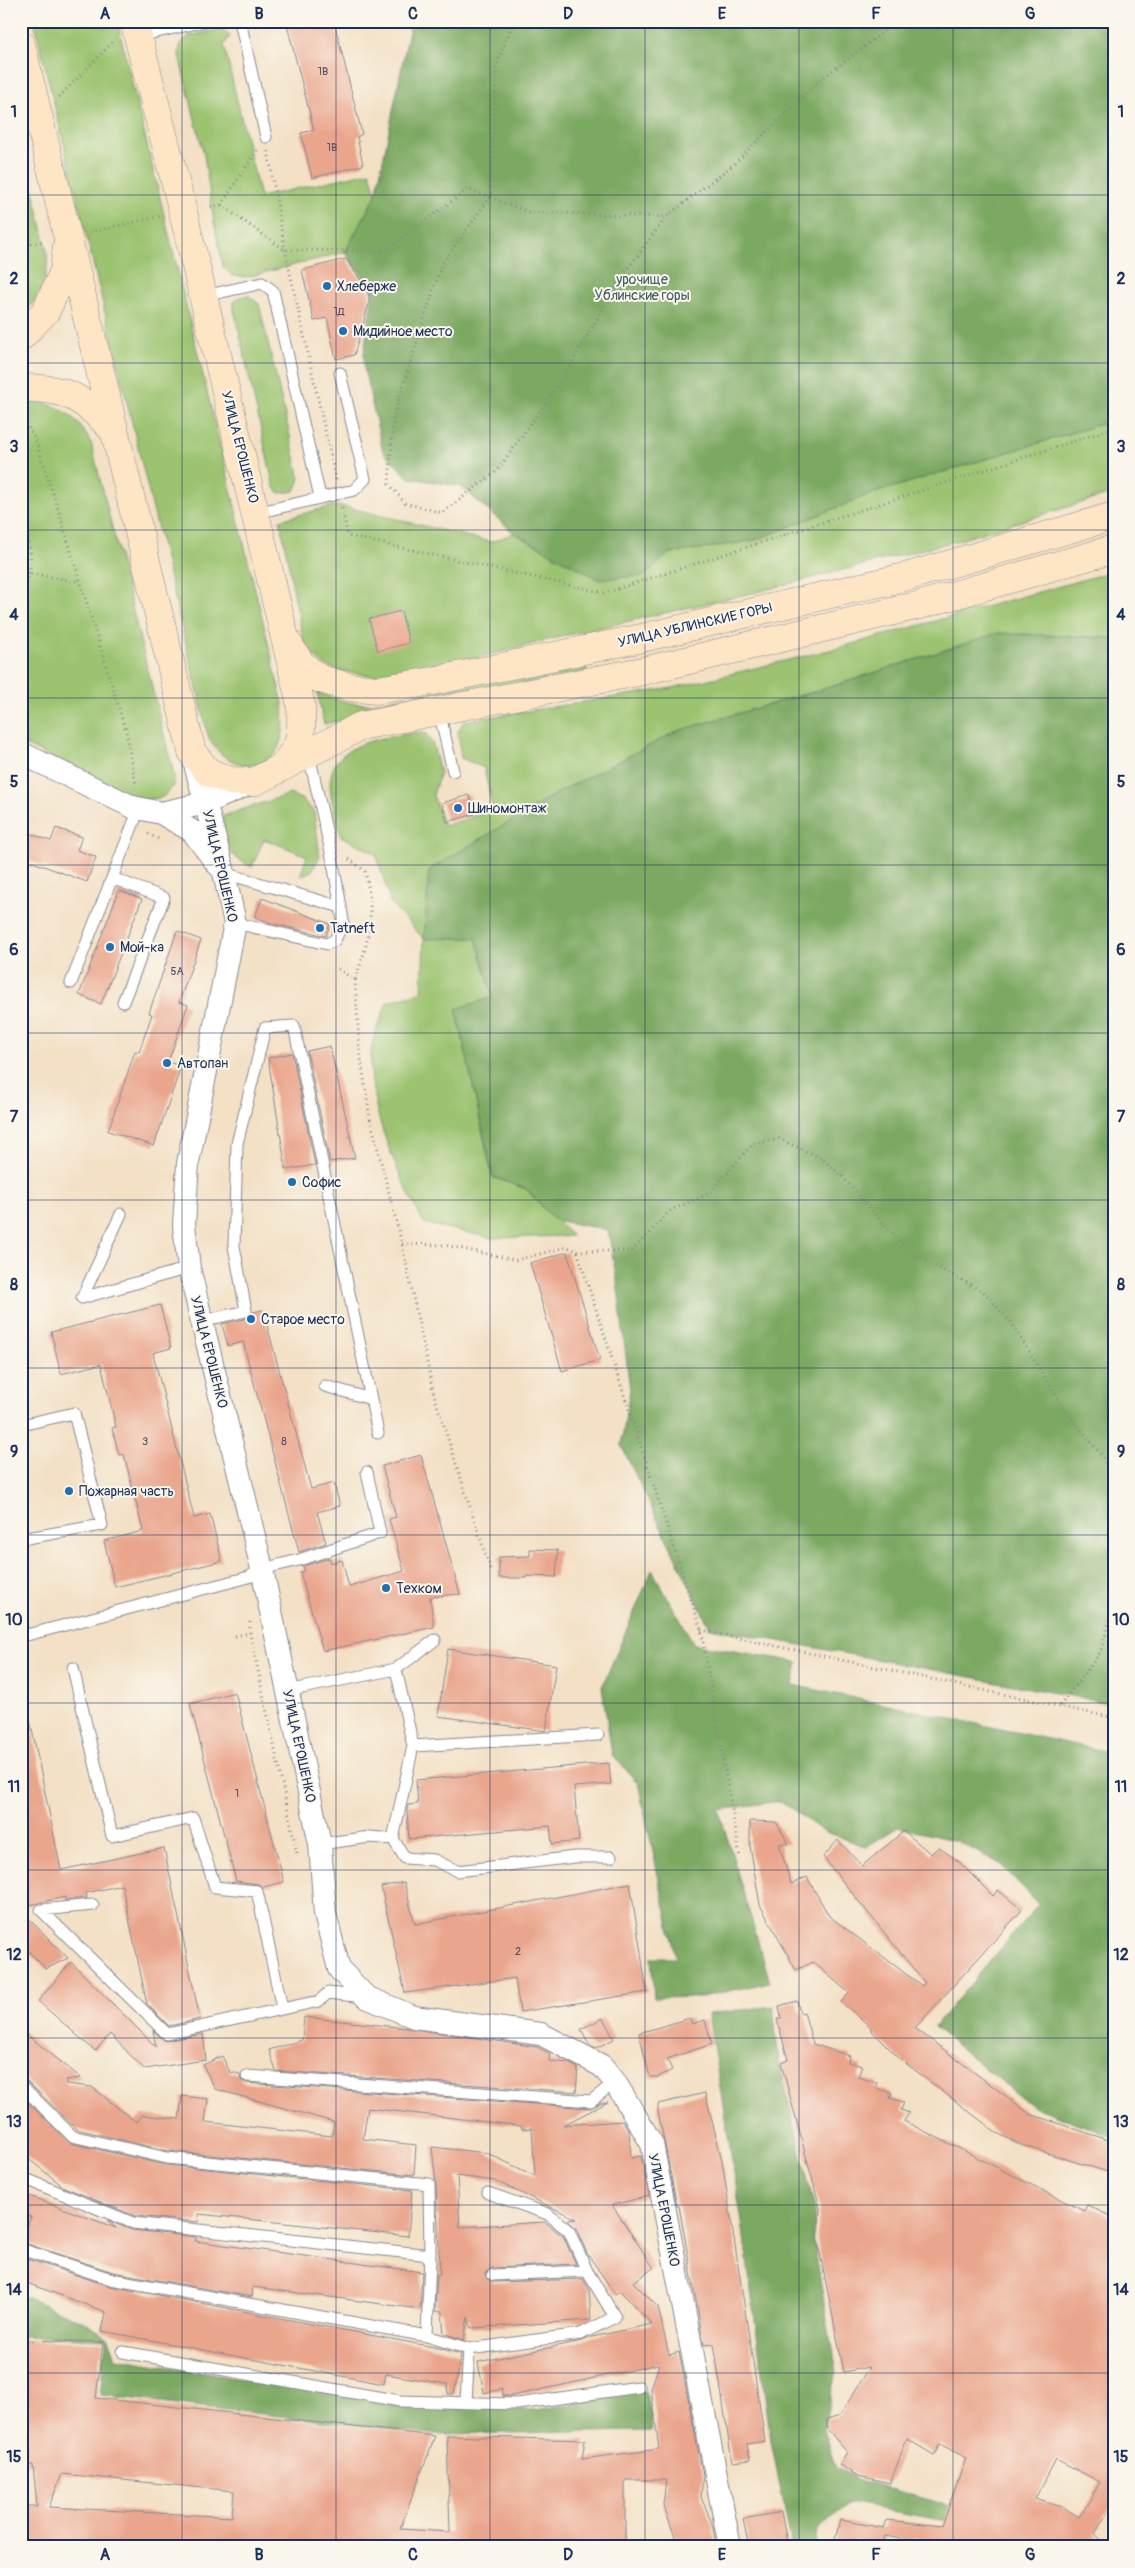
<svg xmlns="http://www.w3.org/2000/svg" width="1135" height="2568" viewBox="0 0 1135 2568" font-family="Pangolin,sans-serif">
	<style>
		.green { fill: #9bc36f; stroke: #5b7966 }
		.forest { fill: #7ca962; stroke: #4c6c60 }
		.building { fill: #eaa68d; fill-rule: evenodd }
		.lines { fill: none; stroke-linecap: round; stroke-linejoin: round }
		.lane-casing { stroke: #878892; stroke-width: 13 }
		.street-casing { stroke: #878892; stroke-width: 24 }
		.secondary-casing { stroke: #878892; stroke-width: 29 }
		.path { stroke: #878892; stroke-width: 3; stroke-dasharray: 1 4; stroke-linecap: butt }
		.lane { stroke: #fff; stroke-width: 11 }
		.street { stroke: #fff; stroke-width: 22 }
		.secondary { stroke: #fde5c5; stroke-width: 28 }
		.grid { fill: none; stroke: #1b2f5e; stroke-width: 1; stroke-opacity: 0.55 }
		.poi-dot { fill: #1f6fb2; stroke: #fbf7ec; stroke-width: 2 }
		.labels { text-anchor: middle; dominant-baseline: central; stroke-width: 4; stroke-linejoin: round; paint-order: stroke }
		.number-label { font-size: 11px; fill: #4f4d6a }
		.park-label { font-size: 14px; fill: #415b63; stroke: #fbf7ec }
		.poi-label { font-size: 14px; fill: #1b2f5e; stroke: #fbf7ec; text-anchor: start }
		.street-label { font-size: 14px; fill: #1b2f5e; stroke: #fbf7ec }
		.neatline { fill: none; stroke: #1b2f5e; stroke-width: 2 }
		.grid-label { font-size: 16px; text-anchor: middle; font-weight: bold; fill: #1b2f5e }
	</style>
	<rect width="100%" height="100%" fill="#fbf7ec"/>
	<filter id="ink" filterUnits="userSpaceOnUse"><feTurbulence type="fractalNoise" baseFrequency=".02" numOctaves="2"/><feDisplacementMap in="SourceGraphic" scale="10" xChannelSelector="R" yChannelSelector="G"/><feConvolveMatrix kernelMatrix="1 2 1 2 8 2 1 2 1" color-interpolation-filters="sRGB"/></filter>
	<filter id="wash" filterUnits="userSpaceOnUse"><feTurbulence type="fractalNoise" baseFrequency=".0096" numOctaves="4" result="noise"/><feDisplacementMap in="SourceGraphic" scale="20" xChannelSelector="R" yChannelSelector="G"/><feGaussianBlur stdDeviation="1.12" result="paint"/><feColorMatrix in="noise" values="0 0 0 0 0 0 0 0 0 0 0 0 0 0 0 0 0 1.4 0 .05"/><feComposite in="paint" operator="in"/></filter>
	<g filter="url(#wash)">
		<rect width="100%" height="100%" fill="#f3e0c5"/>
		<path class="green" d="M34 21H117L283 704C284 720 285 739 275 753 257 775 226 764 212 744 207 736 205 723 203 714Z
			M223 29 230 36 224 45 260 197 370 172 376 195 345 252 247 277 232 276 223 267 214 222 204 155 179 56 180 44 189 36Z
			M21 135 47 251C49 277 41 298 21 316Z
			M248 295 259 304 300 479 295 491 280 493 274 488 234 309V302L239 297Z
			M21 400C57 402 74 412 91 443L174 775V786L163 797 147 800 124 792 21 743Z
			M1114 420V493L956 541 761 591 568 635 420 672 382 677 338 671 323 664 314 656 303 639 280 520 332 506 346 507 491 542 514 533 598 579 643 576 668 554 756 540 871 494Z
			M1114 571V638L998 633 830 687 677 731 559 792 429 870 476 938 493 997 457 1009 492 1177 526 1189 572 1236 491 1238 423 1223C397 1170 368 1113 371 1053 372 1036 382 1017 387 1002L422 992 424 939 391 904 376 854 341 836C337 819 330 799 330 783 332 740 387 738 419 732L426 734 433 744 440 773 433 795 444 826 493 810 484 768 461 758 458 731 464 721 672 688 838 648Z
			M584 661 587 671 324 724 317 691C335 701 351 704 371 704Z
			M290 794 303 800 314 812 320 856 312 871 300 876 307 856 264 839 252 867C229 856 219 843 223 816Z"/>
		<path class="forest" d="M411 21H1114V420L871 494 756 540 668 554 644 576 598 579 514 533 460 486 409 478 383 452 364 368V352L373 292 345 252 376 195Z
			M998 633 1114 638V1704L710 1628 621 1445 630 1390 617 1281 608 1230 554 1220 526 1189 493 1177 456 1009 493 997 476 938 424 939 429 870 559 792 677 731 830 687Z
			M652 1570 694 1644 798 1662 793 1685 1114 1753V2137L1032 2106 934 2027 1039 1904 1000 1864 957 1841 898 1827 866 1847 821 1830 781 1801 719 1810 770 1982 701 1997 654 1998 651 1958H676L638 1783 612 1755 602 1687Z
			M773 2006 779 2062 815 2210 813 2237 836 2372 823 2430 836 2467 860 2480 950 2506 980 2527 847 2503 818 2530 816 2547H792L771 2441 742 2222 708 2014Z
			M21 2295 83 2321 109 2338 116 2358 400 2406 535 2410 646 2392 652 2431 432 2434 100 2395 106 2339 21 2336Z"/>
		<g id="blocks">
			<path class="building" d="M286 21H334L362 134 357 137 363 165 312 178 301 133 314 130Z
				M346 259 369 292V304L354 355 336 359 327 318 314 321 302 270Z
				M401 611 409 643 378 651 369 619Z
				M469 795 475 814 447 822 442 803Z
				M56 828 82 837 77 850 96 857 87 882 22 858 31 834 51 841Z
				M119 890 142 899 101 1004 79 995Z
				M262 898 330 924 326 936 274 924 255 917Z
				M177 931 201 940 179 1002 188 1005 168 1062 181 1066 154 1146 108 1131 135 1051 139 1052 152 1014 149 1013Z
				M330 1046 355 1158 330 1162 307 1051Z
				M292 1053 315 1165 286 1170 268 1058Z
				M567 1252 600 1360 562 1371 530 1263Z
				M160 1305 171 1348 153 1353 194 1518 210 1514 222 1561 115 1587 104 1541 143 1531 124 1454 119 1455 112 1428 116 1427 101 1364 61 1374 51 1332Z
				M263 1310 311 1489 334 1483 340 1506 317 1512 326 1543 299 1552 243 1342 228 1346 222 1324 248 1318 253 1312Z
				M421 1455 460 1594 430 1597 434 1627 323 1651 300 1572 304 1571 303 1566 330 1558 331 1563 342 1560 349 1587 404 1571 389 1519 396 1517 382 1466Z
				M530 1549 558 1550 556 1577 527 1576V1578H499V1557L530 1556Z
				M448 1649 556 1665 546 1731 438 1716Z
				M235 1692 284 1882 263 1887 258 1884 236 1881 190 1704Z
				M21 1715H29L61 1870 164 1848 200 2019 169 2026 147 2004 122 1885 86 1893 87 1898 65 1900V1897L21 1907Z
				M609 1763 611 1784 574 1787 579 1841 552 1844 550 1826 409 1839 407 1811 408 1805 418 1804 416 1780Z
				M750 1821 776 1822 789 1844H779L791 1884 807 1877 829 1916 922 1986 925 1983 823 1857 838 1840 862 1866 904 1831 931 1854 938 1847 957 1860 993 1896 998 1890 1022 1910 915 2028 1030 2114 1114 2142V2174L1021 2145 997 2133 899 2058 870 2029 872 2028 841 2002 849 1993 813 1962 796 1970 760 1905 750 1846Z
				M404 1882 415 1924 630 1883 647 1992 520 2012 515 1978 405 1993 381 1887Z
				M21 1911 68 1958 46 1969 21 1944Z
				M71 1962 156 2047 153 2030 165 2041 203 2034 206 2060 144 2069 110 2034 95 2051 38 2001Z
				M797 2001 800 2013 804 2012 813 2044 850 2056 848 2062 862 2066 858 2077 877 2083 875 2088 892 2093 890 2098 904 2102 901 2110 909 2113 904 2121 1084 2211 1087 2205 1114 2218V2501L1095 2534 1109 2547H962L915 2538 912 2541 885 2536 881 2547 854 2540 850 2546 834 2543 840 2520 884 2528 887 2520 942 2526 966 2458 940 2444 934 2455 907 2439 890 2483 858 2476 839 2465 847 2452 827 2429V2419L840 2415 870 2367 844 2372 817 2239 820 2208 781 2063 788 2060 777 2019 781 2018 779 2006ZM1056 2459 1100 2482 1080 2517 1062 2507 1035 2499Z
				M304 2017 407 2028 537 2047 550 2054 549 2061 569 2063 578 2068 576 2092 276 2071 269 2050 302 2040Z
				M603 2018 614 2039 596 2048 589 2044 581 2029Z
				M690 2018 692 2024 705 2020 712 2044 667 2059 672 2070 658 2077H650L639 2033Z
				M21 2030 81 2078 66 2080V2084L92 2087 136 2122 142 2115 179 2119 182 2096 208 2099 205 2122 332 2136 334 2122 215 2089 203 2065 222 2056 230 2072 240 2074 241 2080 246 2083 590 2108 601 2103 608 2102 563 2125 623 2121 629 2131 631 2158 641 2156 649 2196 612 2205 654 2268 633 2282 658 2307 669 2355 679 2352 703 2475 701 2497 712 2524 717 2547H679L663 2505 666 2480H625V2547H21V2506H37L33 2465 21 2464V2340L103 2342 96 2398 435 2436 400 2529 450 2532 447 2436 585 2440 582 2459 659 2449 651 2389 659 2364 512 2396H503L502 2389 484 2393 478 2362 582 2341 592 2337 652 2324 620 2291 615 2294 587 2253 576 2228 567 2220 577 2219 495 2181 457 2176 460 2227 545 2222 563 2236 576 2264 492 2268 486 2272 487 2279 493 2282 583 2279 589 2289 591 2320 471 2328 468 2317 464 2340 444 2333 442 2312 435 2311 437 2274H440L436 2184 432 2147 487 2153 535 2176 532 2128 522 2129V2126L368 2108 363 2139 416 2145 414 2175 168 2151 76 2129 26 2080 21 2078ZM62 2474 234 2491 232 2517 49 2507Z
				M705 2093 722 2160 765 2441 747 2444 750 2460 732 2462 714 2344 704 2345 679 2206H677L658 2111V2104Z
				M21 2096 70 2143 166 2165 412 2190 408 2236 199 2214 198 2222 135 2216 64 2187 21 2153Z
				M21 2193 116 2228 107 2220 132 2230 196 2237 195 2241 422 2272 420 2309 253 2287 252 2297 113 2272 21 2242 31 2217 21 2213Z
				M21 2257 110 2286 439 2348 461 2354 454 2394H448L447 2384 386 2374 384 2384 102 2331 106 2312 21 2281Z
				M781 2512 788 2547H749L743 2519Z"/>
		</g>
	</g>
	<g filter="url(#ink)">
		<use href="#blocks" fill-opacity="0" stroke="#878892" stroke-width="1"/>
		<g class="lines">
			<defs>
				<path id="lane" d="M240 21 266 137
					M139 36 206 21
					M204 296 262 283 273 291 320 497
					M256 513 354 490 365 479 340 373
					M439 711 453 771
					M21 772 28 756
					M224 873 341 907
					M112 878 164 898 123 1002
					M235 923 327 944 335 940 343 922 341 907 331 852 309 755
					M71 983 139 809
					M121 1214 82 1298 189 1268
					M202 1321 246 1311 234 1246 237 1144 265 1028 294 1026 378 1433
					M325 1386 371 1399
					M21 1425 74 1413 102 1525 21 1539
					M21 1629 27 1635 249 1577 262 1569 299 1560 380 1533 367 1472
					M73 1668 112 1836 193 1818 215 1887 257 1891 282 2008
					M396 1669 413 1746
					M287 1691 396 1669 435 1640
					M393 1839 413 1746 598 1735
					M320 1844 370 1837 393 1839 405 1858 434 1860 457 1871 575 1857H611
					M93 1905 41 1910 167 2034 319 2001 328 1993 364 1997
					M247 2076 591 2101 615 2082
					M21 2085 72 2136 167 2158 429 2184 430 2255 427 2336
					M21 2177 133 2223 430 2255
					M21 2249 111 2279 427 2336 469 2349 581 2334 615 2317 587 2271 569 2231 548 2214 488 2193
					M493 2275 587 2271
					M123 2352 400 2401 517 2404 639 2387
					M466 2401 469 2349"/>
				<path id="street" d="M21 753 133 807 161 813 192 831 218 865
					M192 753 224 873 235 923 188 1163 184 1225 189 1268 262 1569 320 1844 325 1914 339 1969 366 1997 414 2017 541 2034 602 2066 615 2082 652 2144 730 2547
					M161 813 206 803 254 782"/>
				<path id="secondary" d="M134 21 183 212 301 705C302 738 302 743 281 768
					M21 44 192 752 208 772 231 781 254 782 361 726 643 671 920 605 1114 549
					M21 337 46 311 64 271 67 246
					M21 388C67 387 83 398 113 430
					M287 642 301 664 320 679 349 687 377 690 433 681 633 640 909 576 1114 516"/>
			</defs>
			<use href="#lane" class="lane-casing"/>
			<use href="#street" class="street-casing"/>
			<use href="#secondary" class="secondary-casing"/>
			<path class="path" d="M514 21 497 63 490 197 529 212 666 217 734 164 820 80 898 21
				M59 97 114 41
				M268 151 285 250 336 480
				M221 205 285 250 385 251 468 189 490 197 441 266 393 418 389 484 405 503 442 513 497 471 563 378 620 279 666 217
				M211 207 221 205 258 149
				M90 232 162 216
				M21 246 44 241
				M21 421 28 427 35 439 55 499 126 731 136 785
				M342 508 348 536 605 593 1114 428
				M21 524C34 545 34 574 21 594
				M21 572 80 582
				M148 834 161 840
				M349 859 365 871C375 916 370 938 355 980
				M338 969 355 980 360 1053 370 1118 402 1244 434 1395 491 1572
				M402 1244 444 1245 516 1260 567 1247 577 1251 701 1630 740 1857
				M577 1251H632L671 1210 708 1194 753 1144 779 1139 821 1158 843 1177 882 1223 913 1254 984 1292 1011 1322 1062 1406 1103 1457 1114 1487
				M250 1622V1633L297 1853
				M701 1630 1114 1718
				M235 1636 250 1633
				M1060 1706 1100 1653 1114 1607"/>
			<use href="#lane" class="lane"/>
			<use href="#street" class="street"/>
			<use href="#secondary" class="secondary"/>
		</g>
	</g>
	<path class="grid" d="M182 21V2547M336 21V2547M490 21V2547M645 21V2547M799 21V2547M953 21V2547M21 195H1114M21 363H1114M21 530H1114M21 698H1114M21 865H1114M21 1033H1114M21 1200H1114M21 1368H1114M21 1535H1114M21 1703H1114M21 1870H1114M21 2038H1114M21 2205H1114M21 2373H1114"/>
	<g class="poi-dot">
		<circle cx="327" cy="286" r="5"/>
		<circle cx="343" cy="331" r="5"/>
		<circle cx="458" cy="808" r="5"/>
		<circle cx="320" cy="928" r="5"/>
		<circle cx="110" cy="947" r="5"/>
		<circle cx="167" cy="1063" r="5"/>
		<circle cx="292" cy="1182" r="5"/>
		<circle cx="251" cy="1319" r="5"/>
		<circle cx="69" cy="1491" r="5"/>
		<circle cx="386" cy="1588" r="5"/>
	</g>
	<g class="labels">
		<g class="number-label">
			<text x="323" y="71">1В</text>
			<text x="332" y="147">1В</text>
			<text x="339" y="311">1Д</text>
			<text x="177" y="971">5А</text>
			<text x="145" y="1441">3</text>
			<text x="284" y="1441">8</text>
			<text x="237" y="1793">1</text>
			<text x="518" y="1951">2</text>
		</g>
		<g class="park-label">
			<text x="642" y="279">урочище<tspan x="642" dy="16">Ублинские горы</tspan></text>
		</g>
		<g class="poi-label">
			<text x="337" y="286">Хлеберже</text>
			<text x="353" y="331">Мидийное место</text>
			<text x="468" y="808">Шиномонтаж</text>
			<text x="330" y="928">Tatneft</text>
			<text x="120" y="947">Мой-ка</text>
			<text x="177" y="1063">Автопан</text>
			<text x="302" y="1182">Софис</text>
			<text x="261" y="1319">Старое место</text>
			<text x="79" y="1491">Пожарная часть</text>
			<text x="396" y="1588">Техком</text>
		</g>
		<g class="street-label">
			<text transform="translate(240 447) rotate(76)">УЛИЦА ЕРОШЕНКО</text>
			<text transform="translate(695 625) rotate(-13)">УЛИЦА УБЛИНСКИЕ ГОРЫ</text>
			<text transform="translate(220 866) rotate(77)">УЛИЦА ЕРОШЕНКО</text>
			<text transform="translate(209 1352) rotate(76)">УЛИЦА ЕРОШЕНКО</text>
			<text transform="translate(299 1746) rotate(78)">УЛИЦА ЕРОШЕНКО</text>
			<text transform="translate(664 2210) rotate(79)">УЛИЦА ЕРОШЕНКО</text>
		</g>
	</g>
	<rect width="1135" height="2568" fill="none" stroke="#fbf7ec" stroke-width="55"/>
	<rect x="28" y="28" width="1080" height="2512" class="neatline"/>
	<g class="grid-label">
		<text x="105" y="19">A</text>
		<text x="259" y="19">B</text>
		<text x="413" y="19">C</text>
		<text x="568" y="19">D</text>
		<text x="722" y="19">E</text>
		<text x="876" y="19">F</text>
		<text x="1030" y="19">G</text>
		<text x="14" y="117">1</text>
		<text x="1121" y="117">1</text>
		<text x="14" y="284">2</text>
		<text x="1121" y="284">2</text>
		<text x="14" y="452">3</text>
		<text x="1121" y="452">3</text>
		<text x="14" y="620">4</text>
		<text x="1121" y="620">4</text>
		<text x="14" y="787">5</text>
		<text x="1121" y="787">5</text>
		<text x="14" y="955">6</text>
		<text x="1121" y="955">6</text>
		<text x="14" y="1122">7</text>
		<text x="1121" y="1122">7</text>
		<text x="14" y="1290">8</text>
		<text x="1121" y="1290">8</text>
		<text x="14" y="1457">9</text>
		<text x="1121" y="1457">9</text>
		<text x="14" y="1625">10</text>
		<text x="1121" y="1625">10</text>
		<text x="14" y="1792">11</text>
		<text x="1121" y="1792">11</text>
		<text x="14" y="1960">12</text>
		<text x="1121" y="1960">12</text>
		<text x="14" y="2127">13</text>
		<text x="1121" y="2127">13</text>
		<text x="14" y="2295">14</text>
		<text x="1121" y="2295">14</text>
		<text x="14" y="2462">15</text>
		<text x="1121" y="2462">15</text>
		<text x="105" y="2560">A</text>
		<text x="259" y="2560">B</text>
		<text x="413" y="2560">C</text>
		<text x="568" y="2560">D</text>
		<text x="722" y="2560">E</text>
		<text x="876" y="2560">F</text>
		<text x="1030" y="2560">G</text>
	</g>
</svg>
